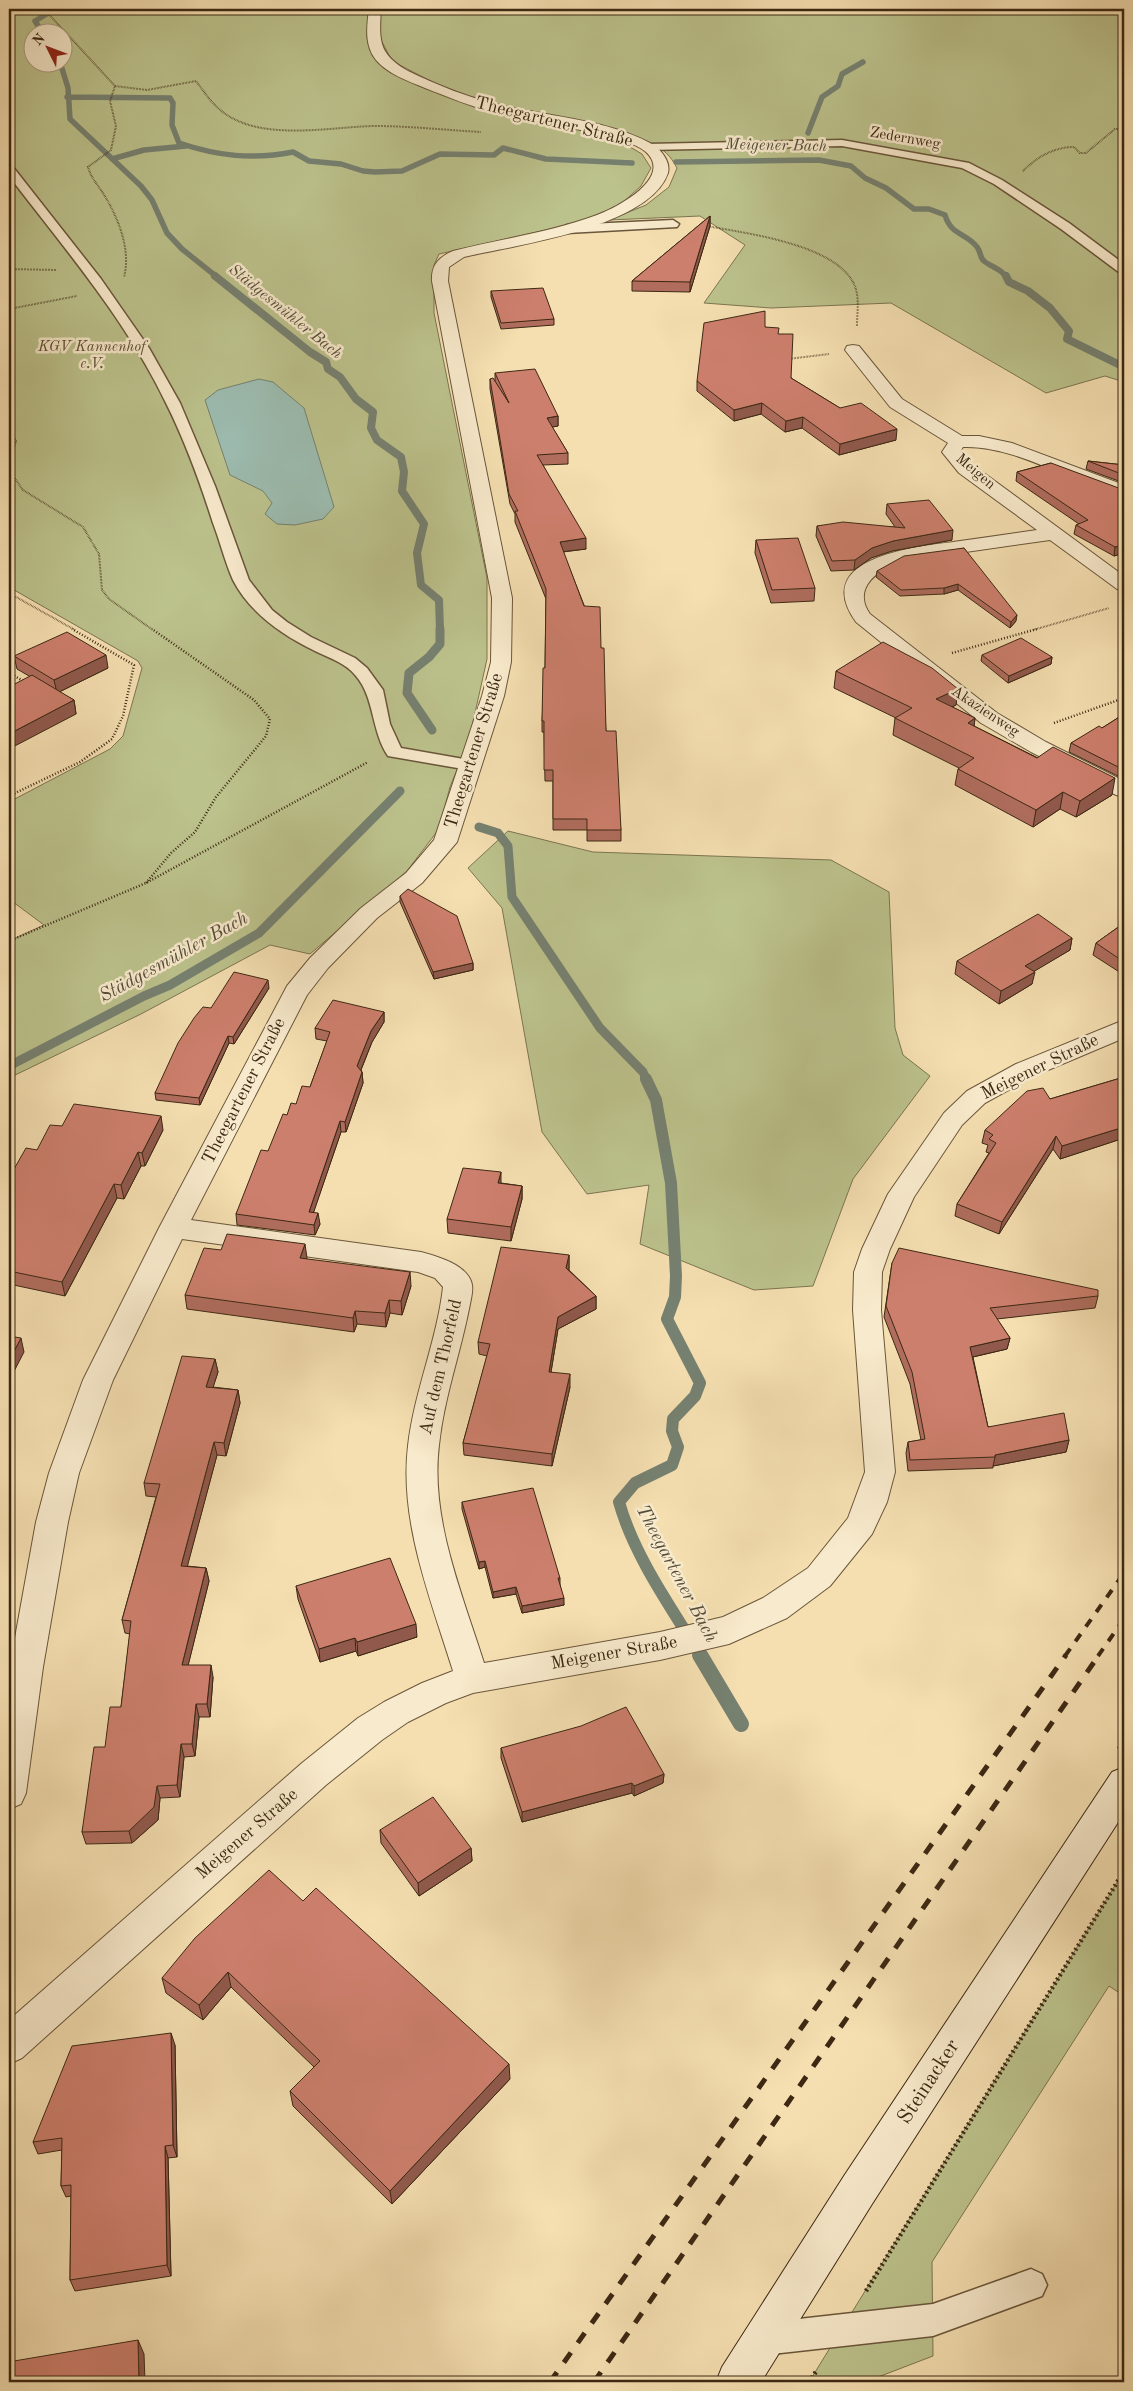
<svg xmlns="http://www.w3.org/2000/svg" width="1133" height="2391" viewBox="0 0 1133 2391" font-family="'Old Standard TT',serif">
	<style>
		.green { fill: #bcc28c; stroke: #7c7550; fill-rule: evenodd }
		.water { fill: #9cbcb0; stroke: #768171 }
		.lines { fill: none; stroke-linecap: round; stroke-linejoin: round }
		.stream-far4 { stroke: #768171; stroke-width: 5.5 }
		.stream-far3 { stroke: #768171; stroke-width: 8 }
		.stream-far2 { stroke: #768171; stroke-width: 9 }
		.stream-far1 { stroke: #768171; stroke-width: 12 }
		.stream { stroke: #768171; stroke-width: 16 }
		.lane-casing { stroke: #6a563a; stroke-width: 3 }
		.street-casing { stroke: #6a563a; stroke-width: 2 }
		.secondary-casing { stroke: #3c2813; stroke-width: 2 }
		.path-far2 { stroke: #3c2813; stroke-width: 2; stroke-dasharray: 0.5 1; stroke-linecap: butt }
		.path-far1 { stroke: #3c2813; stroke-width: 2.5; stroke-dasharray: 1 2; stroke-linecap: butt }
		.path { stroke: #3c2813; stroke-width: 4.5; stroke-dasharray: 2 3; stroke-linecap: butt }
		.lane { fill: #f8eacc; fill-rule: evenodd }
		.street { fill: #f8eacc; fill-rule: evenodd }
		.secondary { fill: #f8eacc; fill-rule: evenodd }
		.rail-far1 { stroke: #3c2813; stroke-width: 4; stroke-dasharray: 9 9; stroke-linecap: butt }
		.rail { stroke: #3c2813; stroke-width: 5; stroke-dasharray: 12 12; stroke-linecap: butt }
		.wall { fill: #b06d5e; stroke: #3c2813 }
		.shaded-wall { fill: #90594c; stroke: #3c2813 }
		.building { fill: #cd7f6d; stroke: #3c2813 }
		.labels { text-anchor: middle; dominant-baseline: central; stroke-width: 5; stroke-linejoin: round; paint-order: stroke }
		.far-street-label { font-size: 15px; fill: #3c2813; stroke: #f8eacc }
		.far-park-label { font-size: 15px; font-style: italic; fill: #5c4e31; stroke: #f8eacc }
		.far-water-label { font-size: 16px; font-style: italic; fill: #544d3a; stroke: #f8eacc }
		.street-label { font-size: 18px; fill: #3c2813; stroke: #f8eacc }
		.water-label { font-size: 19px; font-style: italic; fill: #544d3a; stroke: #f8eacc }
		.near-street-label { font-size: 21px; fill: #3c2813; stroke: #f8eacc }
	</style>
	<rect width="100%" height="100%" fill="#f5dfb1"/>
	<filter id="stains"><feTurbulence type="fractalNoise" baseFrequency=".004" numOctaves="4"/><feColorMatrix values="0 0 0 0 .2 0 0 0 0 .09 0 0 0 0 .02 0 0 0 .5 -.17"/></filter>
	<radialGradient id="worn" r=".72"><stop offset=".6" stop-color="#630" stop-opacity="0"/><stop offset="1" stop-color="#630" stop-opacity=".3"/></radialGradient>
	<path class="green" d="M9 9H370L367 38 378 60 438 85 392 61 380 38V9H1124V382L1105 376 1046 393 891 303 771 308 704 303 745 245 700 216 609 220 646 205 669 187 677 168C664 143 647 141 620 141L642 154 651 168 641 186 620 205 577 223 439 254 434 265V313L487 578V659L469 740 450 787 439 829 407 871 310 954 270 945 141 1014 9 1078V941L44 925 9 899V802L110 749 123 736 142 668 138 661 9 587ZM32 32H62V62H32Z
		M508 831 593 852 831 860 889 892 895 1028 903 1055 930 1076 853 1179 813 1286 754 1290 640 1244 649 1185 587 1194 542 1132 502 908 468 868Z
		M1124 1871V1996L1109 1986 932 2262 933 2356 865 2382H809Z"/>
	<path class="water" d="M259 379 273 382 304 408 334 507 323 519 295 525 277 524 265 514 272 503 263 491 230 475 205 400 218 390Z"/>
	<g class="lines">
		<path class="stream-far4" d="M42 32 35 21 55 9
			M60 62 68 88 70 119 141 186 152 200 167 233 182 249 217 277
			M67 97 170 98 173 103 172 125 179 143C218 156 252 160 293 152L309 161 341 164 363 171 375 172 402 171 440 154 494 155 503 148 546 159 632 163
			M808 133 822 97 838 86 842 74 863 62
			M112 159 144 150 186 146
			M676 162 819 160 851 166 865 178 886 188 914 209H929L945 215C951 236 967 233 977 247 981 252 980 258 984 261 991 267 1002 269 1006 277"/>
		<path class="stream-far3" d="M215 276 310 352 326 362 328 369 340 377 356 399 373 412 371 428 377 440 401 457 404 472 402 491 424 524 417 553 421 585 439 600 440 630
			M1006 276 1009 282 1028 291 1050 308 1069 331 1067 339 1124 367"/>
		<path class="stream-far2" d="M432 730 407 693 409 673 429 657 440 644V629
			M479 827 498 833 508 846 512 897 600 1028 643 1072 647 1081
			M9 1066 144 996 170 985 259 933 400 791"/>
		<path class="stream-far1" d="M646 1079 656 1100 671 1183 676 1276 675 1297 667 1319 700 1383 695 1396 673 1419 672 1431 678 1447 672 1465 635 1483 619 1502C634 1556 672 1609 701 1656"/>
		<path class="stream" d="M700 1655 741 1724"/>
		<defs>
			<path id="lane" d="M842 140 969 163 1002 180 1069 223 1124 264V274L1120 273 1061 229 994 184 962 168 842 146 648 150 642 147 648 144Z
				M9 166 13 167 101 279 149 348 180 403 215 486 249 580 272 610 287 622 311 637 355 658 367 668 383 690 390 724 401 748 475 761 478 765 475 769 469 770 388 756C371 731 375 698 356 676 346 663 329 658 315 651 282 635 250 613 233 580 225 562 220 541 213 523 200 482 185 441 166 403 126 320 65 249 9 176Z
				M673 220 679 224 677 227 567 233 561 229 567 225Z
				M1031 2269 1042 2274 1047 2285 1042 2296 933 2336 763 2355 752 2350 747 2339 752 2328 763 2323 933 2304Z"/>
			<path id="street" d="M369 9H381C379 40 378 54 408 71 437 85 469 98 500 105 549 117 605 119 650 143 660 148 671 161 668 173 649 228 515 245 464 257L449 267 448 281 512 598 511 662 504 696 457 842 422 883 377 918 328 968 307 995 191 1220 421 1252C436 1256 469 1265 472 1285 473 1291 471 1299 470 1304 461 1352 444 1397 439 1445 430 1519 462 1593 484 1663L660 1632 723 1617 763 1598 808 1568 848 1518 865 1472 853 1310 854 1272 862 1249 888 1194 944 1113 967 1091 1016 1064 1124 1020V1038L1034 1076 985 1103 962 1125 914 1197 890 1249 882 1272 881 1310 895 1472 887 1502 872 1534 830 1586 787 1618 729 1644 660 1660 473 1693 446 1703 408 1722 382 1740 326 1785 22 2058 9 2064V2020L302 1763 358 1718 384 1702 422 1683 453 1671C431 1600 399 1522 408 1446 414 1392 437 1341 443 1287L435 1278 418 1272 182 1239 113 1380 79 1473 68 1522 43 1667 26 1793 21 1804 9 1809V1671L36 1522 49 1473 83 1380 159 1228 287 986 310 958 361 908 406 873 434 840 482 696 491 662 492 598 432 281C431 265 439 257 453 251 501 239 551 232 597 215 616 208 674 178 646 152 636 143 617 140 604 136 569 126 532 121 496 113 472 107 448 97 425 88 408 81 388 74 376 60 364 45 367 26 369 9Z
				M853 345 859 346 902 399 962 436H979L1012 443 1124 485V497C1073 484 1016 445 963 447L960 452 973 465 1124 576V591L1117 589 1050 540 903 561C880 568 851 587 870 614L997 713 1046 742 1124 781V797L1116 795 1031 752 981 723 856 622C810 558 913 547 953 542 981 538 1009 534 1037 530L959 473 942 452 948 443 890 407 845 350 847 346Z"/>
			<path id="secondary" d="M1124 1767V1813L872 2204 761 2382H716L722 2367 844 2176 1112 1772Z"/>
		</defs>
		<use href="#lane" class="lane-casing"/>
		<use href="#street" class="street-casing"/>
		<use href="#secondary" class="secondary-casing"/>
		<path class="path-far2" d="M44 9 115 86 147 90 196 81C202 89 208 98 215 105 252 144 326 127 374 126 409 126 445 130 481 132
			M115 86 110 101 116 126 111 150 88 167C91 179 100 187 106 198 119 220 131 251 124 277
			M1023 171C1037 157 1054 147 1074 147L1080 153H1086L1115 129H1124
			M706 226C745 233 835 244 854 284 860 297 857 312 857 326
			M9 269 56 270
			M9 309 77 296
			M788 359 829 354
			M9 429 16 441 9 464
			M9 470 23 490 83 527 99 554 102 590 109 599 153 630
			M9 593 75 630
			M1033 630 1109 608"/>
		<path class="path-far1" d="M952 653 1037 629
			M9 673 25 682
			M1054 723 1124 698
			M9 796 80 762 112 739 123 716 134 665 72 629
			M146 883 171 853 195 832 216 797 266 736 270 719 254 700 152 629
			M9 941 146 883 368 762"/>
		<path class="path" d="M1119 1749 1124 1741
			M866 2291 1124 1871
			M809 2382 817 2370"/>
		<use href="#lane" class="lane"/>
		<use href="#street" class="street"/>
		<use href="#secondary" class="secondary"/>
		<path class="rail-far1" d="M1065 1656 1124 1573
			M1098 1656 1124 1619"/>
		<path class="rail" d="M550 2382 1066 1655
			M594 2382 1099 1655"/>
	</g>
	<path class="wall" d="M710 216V226L690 292 632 291V281Z
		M491 291 554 319V325L501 329 491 297Z
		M765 327 778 334 791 378 840 408 896 440 839 455 802 428 785 432 761 414 734 421 697 391V381Z
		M495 373 558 416V426L552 427 568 453V464L543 465 586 549 563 552 601 648 606 731 621 830V841H587V830H553V781H545L544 732H542V721L545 668 546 599 515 522V514L510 504 490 389V379L495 381Z
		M1088 461 1124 465V483L1086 469Z
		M1051 463 1124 553 1114 556 1074 534 1076 525 1079 524 1016 481 1017 472Z
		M887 504 952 540 892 551 871 558 854 570 831 571 816 536 817 526 895 527 886 514Z
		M756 540 815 588 814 601 771 603 755 553Z
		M964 548 1016 621 1010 628 958 590 944 594 900 596 876 577 877 571Z
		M982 655 1052 657 1051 664 1008 683 981 661Z
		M14 656 108 668 59 692 74 700 76 714 29 676 17 669Z
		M836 671 958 689 956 705 952 707 975 718 974 726 1112 795 1076 817 1060 809 1033 827 955 785 958 769 959 768 893 735 895 718H896L834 688Z
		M1124 714V779L1069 752 1071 743 1102 728Z
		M400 896 473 963V970L434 979 400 902Z
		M1124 923V975L1093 955 1096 943Z
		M1072 938 1070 950 1034 971 1032 984 999 1004 955 974 957 961Z
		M269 988 234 1044 229 1043 200 1105 156 1100 155 1093 211 1008Z
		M384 1012V1022L372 1042 361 1070 362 1072 363 1083 346 1132H341L313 1213 320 1224 315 1235 237 1225 236 1214 287 1115 310 1087 327 1041 316 1039 315 1028Z
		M1124 1077V1138L1060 1159 1053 1149 999 1234 955 1216 957 1204 989 1153 986 1152 988 1145 982 1143 985 1130 1050 1099Z
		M62 1126 163 1130 145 1166H141L124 1199 117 1198 65 1296 9 1284V1168L14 1169 37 1150Z
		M501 1183 522 1186V1199L511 1241 448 1233 447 1219Z
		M569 1255V1270L596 1296V1309L558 1329 551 1372 570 1387 552 1466 464 1455 463 1443 487 1356 479 1354 478 1342Z
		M306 1259 411 1286 402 1315 390 1313 386 1327 357 1324 354 1332 187 1309 185 1295Z
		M892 1263 1098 1296 1095 1308 997 1319 1010 1338 1007 1349 973 1357 988 1427 1069 1440 1066 1452 993 1466V1468L908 1471 906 1453 908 1442 921 1440 910 1384 884 1317Z
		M215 1359 218 1372 213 1387 238 1390 240 1403 226 1456 217 1455 187 1566 206 1568 209 1581 188 1665 213 1677 210 1717H199L195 1756 184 1757 180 1797 160 1798 158 1820 132 1843 86 1844 82 1832 121 1707 130 1634 125 1633 122 1620 156 1497 146 1496 144 1483Z
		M462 1502 560 1578V1585L564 1605 522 1613 516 1594 493 1598 485 1567 479 1569 462 1509Z
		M296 1586 417 1637 358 1656 356 1651 320 1662 298 1599Z
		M501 1748 664 1774 663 1783 634 1796 632 1793 522 1822 501 1758Z
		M380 1830 471 1848 472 1861 419 1896 381 1843Z
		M303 1901 510 2079 392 2204 293 2106 290 2091 314 2067 231 1987 203 2020 166 1993 162 1978Z
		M175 2045 177 2157 168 2158 171 2276 75 2291 70 2280 71 2196 66 2197 61 2186 62 2150 38 2154 33 2142Z"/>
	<path class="shaded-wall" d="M710 216V226L690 292V282Z
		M762 403 761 414 734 421V410Z
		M558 416V426L547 428V418Z
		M803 417 802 428 785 432 786 421Z
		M897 429 896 440 839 455 840 444Z
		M953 530 952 540 892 551 871 558 854 570 855 560 872 548 893 541Z
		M586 538V549L560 552V542Z
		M1124 545V553L1114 556 1115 547Z
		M958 584V590L944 594V588Z
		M1017 615 1016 621 1010 628 1011 622Z
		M106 655 108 668 57 693 54 680Z
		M1052 657 1051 664 1008 683 1009 676Z
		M958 689 956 705 933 715 936 699Z
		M74 700 76 714 9 749V734Z
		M975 718 973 734 968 723Z
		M1115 778 1112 795 1076 817 1080 801Z
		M1063 792 1060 809 1033 827 1036 810Z
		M1072 938 1070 950 1023 978 1025 966Z
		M473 963V970L434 979 433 972Z
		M1035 972 1032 984 999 1004 1001 991Z
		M268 980 269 988 234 1044 233 1037Z
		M384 1012V1022L372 1042 358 1077 357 1066 371 1031Z
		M228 1036 229 1043 200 1105 199 1098Z
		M362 1072 363 1083 346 1132 345 1122Z
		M161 1116 163 1130 145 1166 142 1153Z
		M340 1121 341 1132 310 1223 309 1212Z
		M1124 1127V1138L1060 1159 1062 1146Z
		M1056 1136 1053 1149 999 1234 1002 1222Z
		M138 1152 141 1166 124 1199 121 1185Z
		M501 1172V1186L498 1183Z
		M114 1184 117 1198 65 1296 62 1282Z
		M522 1186V1199L511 1241V1227Z
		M318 1213 320 1224 315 1235 314 1225Z
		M305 1244 307 1258 301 1272 300 1258Z
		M569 1255V1268L566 1280V1268Z
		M410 1272 411 1286 402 1315 401 1301Z
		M596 1296V1309L558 1329 549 1384V1372L558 1317Z
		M389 1300 390 1313 386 1327 385 1313Z
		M355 1311 357 1324 354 1332 353 1318Z
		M21 1338 24 1352 9 1381V1361Z
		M1010 1338 1007 1349 968 1358 970 1347Z
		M215 1359 218 1372 209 1400 206 1387Z
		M570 1374V1387L552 1466V1454Z
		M238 1390 240 1403 226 1456 224 1443Z
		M1069 1440 1066 1452 993 1466 995 1457V1455Z
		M214 1442 217 1455 184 1579 181 1566Z
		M485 1561V1567L479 1569V1562Z
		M206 1568 209 1581 185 1678 182 1665Z
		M516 1587V1594L493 1598V1592Z
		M564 1598V1605L522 1613V1606Z
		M416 1624 417 1637 358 1656 357 1642Z
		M355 1638 356 1651 320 1662 319 1649Z
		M211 1665 213 1677 210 1717 207 1704Z
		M196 1704 199 1717 195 1756 192 1744Z
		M181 1744 184 1757 180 1797 177 1785Z
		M664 1774 663 1783 634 1796V1786Z
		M632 1783V1793L522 1822V1812Z
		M157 1786 160 1798 158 1820 132 1843 129 1831Z
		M471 1848 472 1861 419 1896 418 1883Z
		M228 1972 231 1987 203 2020 199 2005Z
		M171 2033 175 2045 177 2157 173 2145Z
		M509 2064 510 2079 392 2204 390 2191Z
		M165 2146 168 2158 171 2276 167 2265Z
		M138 2340 144 2354 145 2382H139Z"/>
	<path class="building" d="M710 216 690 282 632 281Z
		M543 288 554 319 501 323 491 291Z
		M765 311V327L779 328 778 334H793L791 378 840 408 861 403 897 429 840 444 803 417 786 421 762 403 734 410 697 381 704 323Z
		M535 369 558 416 547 418 568 453 537 455 586 538 560 542 584 606 600 607 601 648H604L606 731H616L621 830H587V819H553V770H544V721H542L543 668H545L546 589 515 511H518L509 494 490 379 493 378 509 403 495 373Z
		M1088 461 1124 465V475Z
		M1051 463 1124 490V545L1115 547 1076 525 1088 520 1017 472Z
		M929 500 953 530 893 541 872 548 855 560 832 561 817 526 843 522 905 528 887 504Z
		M798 538 815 588 772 590 756 540Z
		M964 548 1017 615 1011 622 958 584 944 588 901 590 877 571 904 556Z
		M67 632 106 655 54 680 14 656Z
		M1021 638 1052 657 1009 676 982 655Z
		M883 642 932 668 958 689 936 699 975 718 968 723 1037 758 1053 747 1115 778 1080 801 1063 792 1036 810 958 769 974 758 895 718 912 708 836 671Z
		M32 675 74 700 9 734V687Z
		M1124 714V770L1071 743 1099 726 1102 728Z
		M408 889 457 916 473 963 433 972 400 896Z
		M1038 914 1072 938 1025 966 1035 972 1001 991 957 961Z
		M1124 923V962L1096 943Z
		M234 972 268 980 233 1037 228 1036 199 1098 155 1093 178 1043 194 1018 203 1007 211 1008Z
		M333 1000 384 1012 371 1031 357 1066 362 1072 345 1122 340 1121 309 1212 318 1213 314 1225 236 1214 261 1150 268 1151 283 1114 287 1115 291 1103 296 1104 302 1086 310 1087 330 1032 315 1028Z
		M1124 1077V1127L1062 1146 1056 1136 1002 1222 957 1204 996 1143 989 1139 993 1135 985 1130 1027 1091 1043 1088 1050 1099Z
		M74 1104 161 1116 142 1153 138 1152 121 1185 114 1184 62 1282 9 1271V1168L14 1169 26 1148 37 1150 50 1125 62 1126Z
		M463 1168 501 1172 498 1183 522 1186 511 1227 447 1219Z
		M227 1234 305 1244 300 1258 410 1272 401 1301 389 1300 385 1313 355 1311 353 1318 185 1295 204 1248 221 1250Z
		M501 1247 569 1255 566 1268 596 1296 558 1317 549 1372 570 1374 552 1454 463 1443 490 1344 478 1342Z
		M899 1248 1098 1290V1296L990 1308 1010 1338 970 1347 988 1427 1064 1413 1069 1440 995 1455V1457L910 1460 908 1442 925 1439 912 1372 886 1306 892 1263Z
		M9 1336 21 1338 9 1361Z
		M182 1356 215 1359 206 1387 238 1390 224 1443 214 1442 181 1566 206 1568 182 1665H211L207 1704H196L192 1744H181L177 1785 157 1786 154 1807 129 1831 82 1832 94 1747H105L110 1707H121L131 1621 122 1620 160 1484 144 1483Z
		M533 1488 560 1578H558L564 1598 522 1606 516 1587 493 1592 485 1561 479 1562 462 1502Z
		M390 1558 416 1624 357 1642 355 1638 319 1649 296 1586Z
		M626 1707 664 1774 634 1786 632 1783 522 1812 501 1748 581 1726Z
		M433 1797 471 1848 418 1883 380 1830Z
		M269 1870 303 1901 316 1888 509 2064 390 2191 290 2091 320 2061 228 1972 199 2005 162 1978 195 1938Z
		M171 2033 173 2145 165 2146 167 2265 70 2280 71 2185 61 2186 62 2138 33 2142 72 2046Z
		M138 2340 139 2382H13L14 2361Z"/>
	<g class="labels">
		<g class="far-street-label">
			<text transform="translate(905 139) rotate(10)">Zedernweg</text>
			<text transform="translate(975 472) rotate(40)">Meigen</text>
			<text transform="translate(985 712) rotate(34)">Akazienweg</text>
		</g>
		<g class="far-park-label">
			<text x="92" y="347">KGV Kannenhof<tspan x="92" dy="17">e.V.</tspan></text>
		</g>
		<g class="far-water-label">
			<text transform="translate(776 146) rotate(1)">Meigener Bach</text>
			<text transform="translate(285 312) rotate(39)">Städgesmühler Bach</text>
		</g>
		<g class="street-label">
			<text transform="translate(554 122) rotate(14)">Theegartener Straße</text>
			<text transform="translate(474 751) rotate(-73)">Theegartener Straße</text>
			<text transform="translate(1040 1067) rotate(-26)">Meigener Straße</text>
			<text transform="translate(244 1091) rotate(-63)">Theegartener Straße</text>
			<text transform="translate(441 1367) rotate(-77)">Auf dem Thorfeld</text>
			<text transform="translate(614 1653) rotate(-10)">Meigener Straße</text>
			<text transform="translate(247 1834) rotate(-41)">Meigener Straße</text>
		</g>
		<g class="water-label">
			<text transform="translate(174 958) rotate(-29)">Städgesmühler Bach</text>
			<text transform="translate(676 1574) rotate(62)">Theegartener Bach</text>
		</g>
		<g class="near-street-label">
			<text transform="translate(929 2082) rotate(-57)">Steinacker</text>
		</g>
	</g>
	<rect width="1133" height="2391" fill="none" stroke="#f5dfb1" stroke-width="30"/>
	<rect x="10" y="10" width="1113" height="2371" fill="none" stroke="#3c2813" stroke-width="2.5"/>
	<rect x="15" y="15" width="1103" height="2361" fill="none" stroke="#3c2813"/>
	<g transform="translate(48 48) rotate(312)"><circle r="24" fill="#f8eacc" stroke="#ad9c82"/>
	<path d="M0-4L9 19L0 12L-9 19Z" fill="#8f2418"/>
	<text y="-8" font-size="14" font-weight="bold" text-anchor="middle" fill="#3c2813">N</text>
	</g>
	<rect width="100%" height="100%" filter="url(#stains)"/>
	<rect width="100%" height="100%" fill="url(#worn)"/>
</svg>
